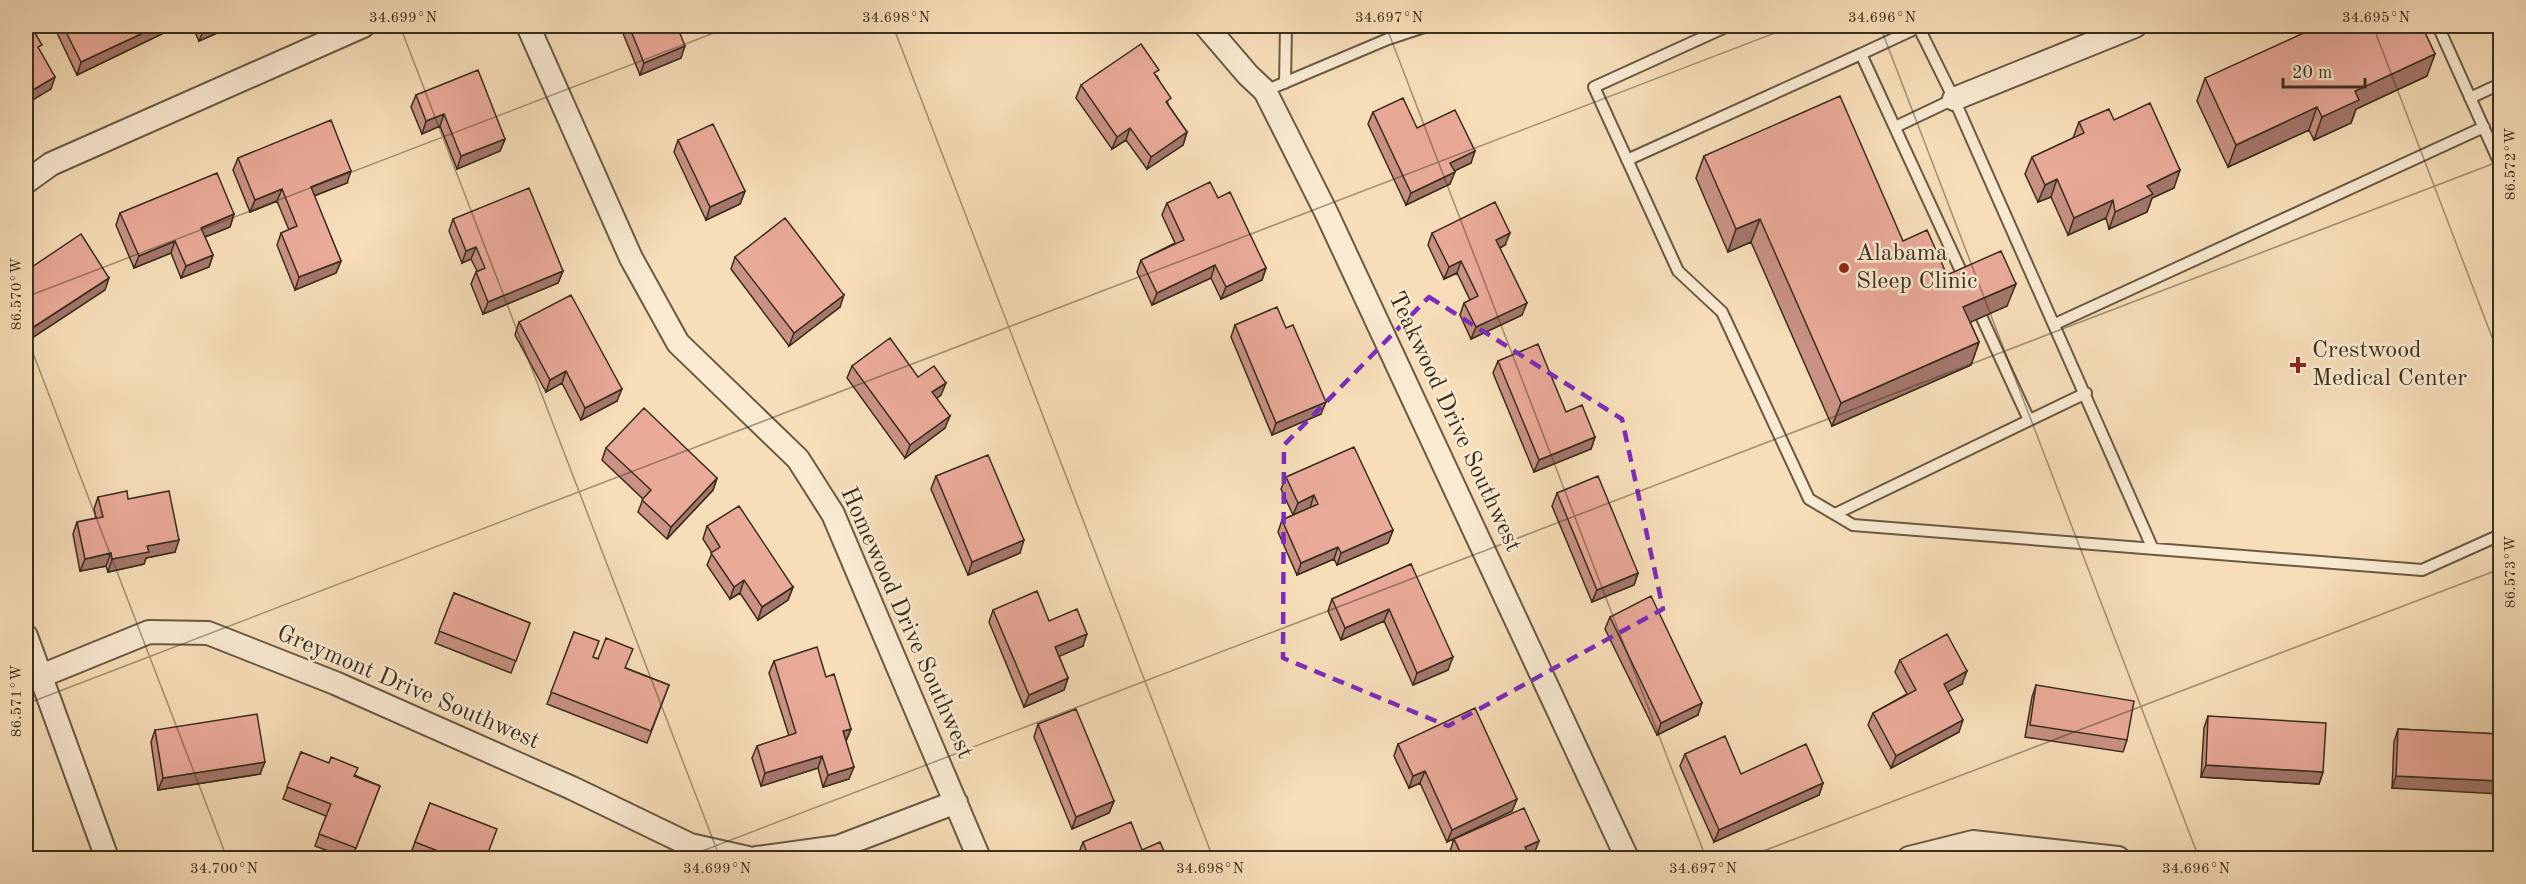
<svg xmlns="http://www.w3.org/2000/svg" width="2526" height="884" viewBox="0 0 2526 884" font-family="'Old Standard TT',serif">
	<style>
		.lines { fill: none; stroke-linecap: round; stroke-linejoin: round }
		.lane-casing { stroke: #6a5943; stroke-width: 14 }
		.street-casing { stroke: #6a5943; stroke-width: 26 }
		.lane { stroke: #faead2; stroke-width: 10 }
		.street { stroke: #faead2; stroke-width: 22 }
		.wall { fill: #c99284; stroke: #3b2d1c; stroke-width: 1.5 }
		.shaded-wall { fill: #a4776c; stroke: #3b2d1c; stroke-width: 1.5 }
		.building { fill: #eaaa9a; stroke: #3b2d1c; stroke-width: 1.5 }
		.marked { fill: none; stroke: #7b2cbf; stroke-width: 4.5; stroke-dasharray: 12 8; stroke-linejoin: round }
		.ticks { fill: none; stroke: #3b2d1c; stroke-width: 1.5; stroke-opacity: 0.45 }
		.poi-dot { fill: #8f2418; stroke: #faead2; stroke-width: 2 }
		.labels { text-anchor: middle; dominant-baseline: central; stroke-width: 5; stroke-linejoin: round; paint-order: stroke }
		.poi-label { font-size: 24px; fill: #3b2d1c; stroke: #faead2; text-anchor: start }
		.street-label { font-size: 24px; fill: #3b2d1c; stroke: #faead2 }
		.neatline { fill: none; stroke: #3b2d1c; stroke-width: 2 }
		.ticks-label { font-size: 15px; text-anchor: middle; fill: #3b2d1c }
	</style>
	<rect width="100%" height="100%" fill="#f7deb9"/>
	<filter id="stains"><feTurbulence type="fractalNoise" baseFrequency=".00333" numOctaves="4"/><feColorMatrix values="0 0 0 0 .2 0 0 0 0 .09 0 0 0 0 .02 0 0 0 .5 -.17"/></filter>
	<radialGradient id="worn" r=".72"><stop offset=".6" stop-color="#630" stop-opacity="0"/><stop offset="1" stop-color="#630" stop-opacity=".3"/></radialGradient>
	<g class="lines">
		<defs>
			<path id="lane" d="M1728 26 1594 87 1678 271 1722 312 1809 499 1853 525 2422 570 2500 535
				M1918 26 1954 99 2152 547
				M2438 26 2500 164
				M1861 54 1919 27
				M1285 83 1286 26
				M1265 91 1388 39 1427 26
				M2470 98 2500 84
				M1895 127 1954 99
				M1627 160 1861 54 1966 282
				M1982 318 2029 420
				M2055 324 2484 127
				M1835 514 2086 393"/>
			<path id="street" d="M528 26 631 258 678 343 798 459 833 514 979 858
				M1206 26 1248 75 1265 91 1326 212 1627 858
				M1954 99 2135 26
				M26 182 51 164 363 26
				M26 636 107 858
				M41 676 149 632 208 633 335 683 572 788 690 845 748 858
				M757 858 838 847 956 802
				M1909 858 1973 842 2118 858"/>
		</defs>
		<use href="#lane" class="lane-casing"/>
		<use href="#street" class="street-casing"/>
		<use href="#lane" class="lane"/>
		<use href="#street" class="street"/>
	</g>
	<path class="wall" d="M59 26H171L170 30 77 75 57 33Z
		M192 26H233L199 41Z
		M620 26H677L681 58 640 75Z
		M1358 26H1381L1378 33Z
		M1157 76 1169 106 1187 132 1183 145 1147 169 1126 140 1112 149 1076 98 1081 85Z
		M2427 76 2356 109 2351 123 2314 140 2309 130 2228 167 2197 101 2205 78Z
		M416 95 505 139 500 151 457 169 440 126 422 134 411 107Z
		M1373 112 1417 128 1471 163 1454 171 1450 184 1406 205 1368 124Z
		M2114 120 2174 188 2152 198 2147 212 2109 229 2106 218 2068 235 2051 197 2038 202 2025 174 2032 157 2073 138 2079 122Z
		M678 140 745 191 740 204 706 220 674 152Z
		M1704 156 1903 241 1947 275 2007 306 1970 322 1979 342 1971 365 1832 426 1751 242 1728 252 1696 178Z
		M238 158 347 183 314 196 341 261 336 273 295 290 277 245 281 233 289 230 277 201 250 212 233 170Z
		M1218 198 1266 268 1262 280 1221 299 1211 278 1152 305 1137 272 1141 260 1175 243 1162 215 1167 203Z
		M120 213 234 214 230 227 205 237 213 255 209 267 181 278 171 253 134 268 116 225Z
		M453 219 563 271 558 283 483 314 471 284 476 272 477 271 471 259 462 263 449 231Z
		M1432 233 1505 245 1500 248 1522 315 1471 339 1460 315 1464 303 1470 300 1457 273 1444 279 1428 245Z
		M735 257 840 307 789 346 731 269Z
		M519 322 617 401 581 420 562 383 546 392 515 335Z
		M1235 325 1321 414 1272 435 1231 337Z
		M1498 361 1566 412 1595 437 1591 449 1534 472 1493 373Z
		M852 366 918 377 941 395 937 398 945 428 905 458 847 378Z
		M606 448 717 478 713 490 667 539 638 512 643 499 602 460Z
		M936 476 1020 553 968 575 931 489Z
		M1286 477 1393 530 1388 543 1337 565 1334 559 1297 575 1278 532 1282 520 1293 515 1281 489Z
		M1557 493 1638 573 1634 585 1592 602 1552 506Z
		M98 497 128 499 175 552 146 558 144 564 108 572 106 566 80 571 73 534 77 522 96 518 94 509Z
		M707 526 793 587 788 600 758 620 740 593 730 599 707 565 712 553 703 539Z
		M1411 564 1448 670 1413 685 1384 621 1341 640 1328 611 1332 599Z
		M454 593 530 623 511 673 435 643Z
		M993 610 1049 621 1083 646 1059 656 1068 678 1064 690 1024 707 989 622Z
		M1610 617 1698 715 1657 735 1605 629Z
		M574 632 593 657 626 668 669 685 647 743 547 704Z
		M1900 660 1962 684 1948 691 1959 732 1891 768 1868 725 1873 713 1907 694 1895 672Z
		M774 661 826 677 851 729 846 741 849 779 823 787 818 768 761 786 752 758 757 746 789 736 769 673Z
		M2036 685 2127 740 2123 752 2025 737 2032 697Z
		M2208 716 2323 772 2319 784 2201 777 2204 728Z
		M1038 724 1114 801 1109 813 1072 829 1034 737Z
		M2398 729 2500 734 2392 788 2394 742Z
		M155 730 260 774 158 790 151 742Z
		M1398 744 1517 799 1512 811 1447 842 1420 783 1409 788 1394 756Z
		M301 752 380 786 352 858H347L315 846 326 816 283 799Z
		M1685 754 1741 774 1823 783 1819 795 1714 842 1680 766Z
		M430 803 486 858H420L410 855Z
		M1454 839 1534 854 1529 856 1530 858H1453L1450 851Z
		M1083 842 1142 850 1167 858H1080L1078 855Z"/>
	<path class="shaded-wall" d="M158 26H171L170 30 77 75 81 62Z
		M212 26H233L199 41 204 29Z
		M685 46 681 58 640 75 644 63Z
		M2435 54 2427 76 2356 109 2351 123 2314 140 2322 117 2355 91Z
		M55 77 51 89 26 104V94Z
		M2317 107 2309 130 2228 167 2236 145Z
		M444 114 440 126 422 134 426 121Z
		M1130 128 1126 140 1112 149 1117 137Z
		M1187 132 1183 145 1147 169 1151 157Z
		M505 139 500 151 457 169 461 156Z
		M1475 151 1471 163 1446 175 1450 163Z
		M2180 170 2174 188 2152 198 2147 212 2109 229 2115 212 2147 186Z
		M351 171 347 183 306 199 311 187Z
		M1455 172 1450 184 1406 205 1411 193Z
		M2057 179 2051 197 2038 202 2045 185Z
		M282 189 277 201 250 212 255 200Z
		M745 191 740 204 706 220 710 207Z
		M2113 200 2106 218 2068 235 2074 218Z
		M234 214 230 227 197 240 201 228Z
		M1760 219 1751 242 1728 252 1736 229Z
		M1510 233 1505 245 1492 252 1496 240Z
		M175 241 171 253 134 268 139 256Z
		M476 247 471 259 462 263 466 251Z
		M213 255 209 267 181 278 186 266Z
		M341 261 336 273 295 290 299 277Z
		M1461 261 1457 273 1444 279 1449 267Z
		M1215 265 1211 278 1152 305 1157 293Z
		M1266 268 1262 280 1221 299 1226 287Z
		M563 271 558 283 483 314 488 302Z
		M109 278 105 290 26 342V332Z
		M2016 284 2007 306 1955 329 1963 307Z
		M844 295 840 307 789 346 794 333Z
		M1527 303 1522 315 1471 339 1476 327Z
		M1979 342 1971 365 1832 426 1841 403Z
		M566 371 562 383 546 392 550 380Z
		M946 383 941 395 928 405 932 392Z
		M622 389 617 401 581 420 585 408Z
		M1326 402 1321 414 1272 435 1276 423Z
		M950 416 945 428 905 458 910 445Z
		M1595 437 1591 449 1534 472 1539 460Z
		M717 478 713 490 667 539 671 527Z
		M1314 495 1310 508 1293 515 1298 503Z
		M1393 530 1388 543 1337 565 1341 553Z
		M179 540 175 552 146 558 144 564 108 572 112 559 147 546Z
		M1024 540 1020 553 968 575 972 562Z
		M1338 547 1334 559 1297 575 1301 563Z
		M111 553 106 566 80 571 85 559Z
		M1638 573 1634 585 1592 602 1597 590Z
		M744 580 740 593 730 599 734 587Z
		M793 587 788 600 758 620 762 607Z
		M1389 609 1384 621 1341 640 1345 628Z
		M1087 634 1083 646 1051 660 1055 647Z
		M1453 657 1448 670 1413 685 1417 673Z
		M1967 671 1962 684 1940 696 1944 684Z
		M1068 678 1064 690 1024 707 1029 695Z
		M1702 703 1698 715 1657 735 1661 723Z
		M1963 720 1959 732 1891 768 1896 756Z
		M851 729 846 741 843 731Z
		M822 756 818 768 761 786 765 773Z
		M265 762 260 774 158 790 163 778Z
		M2206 765 2323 772 2319 784 2201 777Z
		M854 767 849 779 823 787 828 775Z
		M1425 771 1420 783 1409 788 1413 776Z
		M2396 776 2500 781V794L2392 788Z
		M1823 783 1819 795 1714 842 1719 830Z
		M1517 799 1512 811 1447 842 1452 830Z
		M1114 801 1109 813 1072 829 1076 817Z
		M1539 841 1534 854 1522 858 1525 847Z"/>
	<path class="building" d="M26 26H31L42 45 38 47 55 77 26 94Z
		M63 26H158L81 62Z
		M202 26H212L204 29Z
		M629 26H677L685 46 644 63Z
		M2319 26H2422L2435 54 2355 91 2359 100 2322 117 2317 107 2236 145 2205 78Z
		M1141 44 1159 70 1154 73 1171 98 1166 102 1187 132 1151 157 1130 128 1117 137 1081 85Z
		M478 70 505 139 461 156 444 114 426 121 416 95Z
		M1840 96 1903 241 1927 230 1947 275 2001 251 2016 284 1963 307 1979 342 1841 403 1760 219 1736 229 1704 156Z
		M1403 98 1417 128 1455 110 1475 151 1450 163 1455 172 1411 193 1373 112Z
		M2150 103 2180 170 2147 186 2153 194 2115 212 2113 200 2074 218 2057 179 2045 185 2032 157 2084 133 2079 122 2109 109 2114 120Z
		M331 120 351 171 311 187 341 261 299 277 281 233 297 226 282 189 255 200 238 158Z
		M713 124 745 191 710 207 678 140Z
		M217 173 234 214 201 228 213 255 186 266 175 241 139 256 120 213Z
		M1210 182 1218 198 1230 192 1266 268 1226 287 1215 265 1157 293 1141 260 1184 240 1167 203Z
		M529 188 563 271 488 302 476 272 485 268 476 247 466 251 453 219Z
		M1495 202 1510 233 1496 240 1527 303 1476 327 1464 303 1478 296 1461 261 1449 267 1432 233Z
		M785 218 844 295 794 333 735 257Z
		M81 234 109 278 26 332V271Z
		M571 295 622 389 585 408 566 371 550 380 519 322Z
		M1277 307 1286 328 1293 325 1326 402 1276 423 1235 325Z
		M890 338 918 377 934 366 946 383 932 392 950 416 910 445 852 366Z
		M1538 344 1566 412 1582 405 1595 437 1539 460 1498 361Z
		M644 408 717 478 671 527 642 500 651 490 606 448Z
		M1354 447 1393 530 1341 553 1338 547 1301 563 1282 520 1318 504 1314 495 1298 503 1286 477Z
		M988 455 1024 540 972 562 936 476Z
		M1598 476 1638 573 1597 590 1557 493Z
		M127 491 128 499 169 491 179 540 147 546 149 552 112 559 111 553 85 559 77 522 103 517 98 497Z
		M739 506 793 587 762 607 744 580 734 587 711 553 720 547 707 526Z
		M1411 564 1453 657 1417 673 1389 609 1345 628 1332 599Z
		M1037 591 1049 621 1077 609 1087 634 1055 647 1068 678 1029 695 993 610Z
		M454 593 530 623 516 661 439 631Z
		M1651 596 1702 703 1661 723 1610 617Z
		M574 632 599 641 593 657 598 659 606 638 633 649 625 668 669 685 651 731 551 692Z
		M1947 634 1967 671 1944 684 1963 720 1896 756 1873 713 1916 690 1900 660Z
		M817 647 826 677 834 674 851 729 843 731 854 767 828 775 822 756 765 773 757 746 796 733 774 661Z
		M2036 685 2134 701 2127 740 2030 725Z
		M1475 708 1517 799 1452 830 1425 771 1413 776 1398 744Z
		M1076 709 1114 801 1076 817 1038 724Z
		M257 714 265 762 163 778 155 730Z
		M2208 716 2326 723 2323 772 2206 765Z
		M2398 729 2500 734V781L2396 776Z
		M1725 736 1741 774 1806 744 1823 783 1719 830 1685 754Z
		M301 752 329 763 331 757 358 768 354 776 380 786 356 848 319 834 331 804 287 787Z
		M430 803 497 829 486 858H456L415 842Z
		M1524 808 1539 841 1525 847 1530 858H1463L1454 839Z
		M1131 822 1142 850 1160 842 1167 858H1089L1083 842Z
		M26 838 34 858H26Z"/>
	<path class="marked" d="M1429 297 1622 419 1663 609 1448 726 1283 658 1284 445Z"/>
	<path class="ticks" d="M400 26 720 858M893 26 1213 858M1386 26 1706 858M1880 26 2199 858M2373 26 2500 358M26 297 732 26M26 335 227 858M26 704 1793 26M684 858 2500 161M1745 858 2500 569"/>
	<g class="poi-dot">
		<circle cx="1844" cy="268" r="6"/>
		<path d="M2295 356h6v6h6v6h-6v6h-6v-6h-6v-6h6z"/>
	</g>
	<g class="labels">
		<g class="poi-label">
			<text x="1856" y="254">Alabama<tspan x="1856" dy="28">Sleep Clinic</tspan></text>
			<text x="2312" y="351">Crestwood<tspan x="2312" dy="28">Medical Center</tspan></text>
		</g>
		<g class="street-label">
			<text transform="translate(1454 422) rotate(65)">Teakwood Drive Southwest</text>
			<text transform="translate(906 623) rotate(66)">Homewood Drive Southwest</text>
			<text transform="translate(408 688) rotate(23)">Greymont Drive Southwest</text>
		</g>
	</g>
	<rect width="2526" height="884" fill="none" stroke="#f7deb9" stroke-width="66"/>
	<path d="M2283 78v9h82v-9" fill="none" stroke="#3b2d1c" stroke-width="3"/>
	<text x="2292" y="78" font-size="18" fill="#3b2d1c" stroke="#faead2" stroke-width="4.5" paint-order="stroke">20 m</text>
	<rect x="33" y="33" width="2460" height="818" class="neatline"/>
	<g class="ticks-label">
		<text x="403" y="22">34.699°N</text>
		<text x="896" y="22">34.698°N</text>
		<text x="1389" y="22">34.697°N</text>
		<text x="1882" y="22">34.696°N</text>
		<text x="2376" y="22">34.695°N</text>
		<text transform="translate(2510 164) rotate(-90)" y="5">86.572°W</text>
		<text transform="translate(16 294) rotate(-90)" y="5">86.570°W</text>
		<text transform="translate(2510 572) rotate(-90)" y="5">86.573°W</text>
		<text transform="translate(16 701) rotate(-90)" y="5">86.571°W</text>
		<text x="224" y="873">34.700°N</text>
		<text x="717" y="873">34.699°N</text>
		<text x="1210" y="873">34.698°N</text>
		<text x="1703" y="873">34.697°N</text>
		<text x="2196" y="873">34.696°N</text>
	</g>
	<rect width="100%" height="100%" filter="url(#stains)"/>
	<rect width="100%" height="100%" fill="url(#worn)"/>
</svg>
